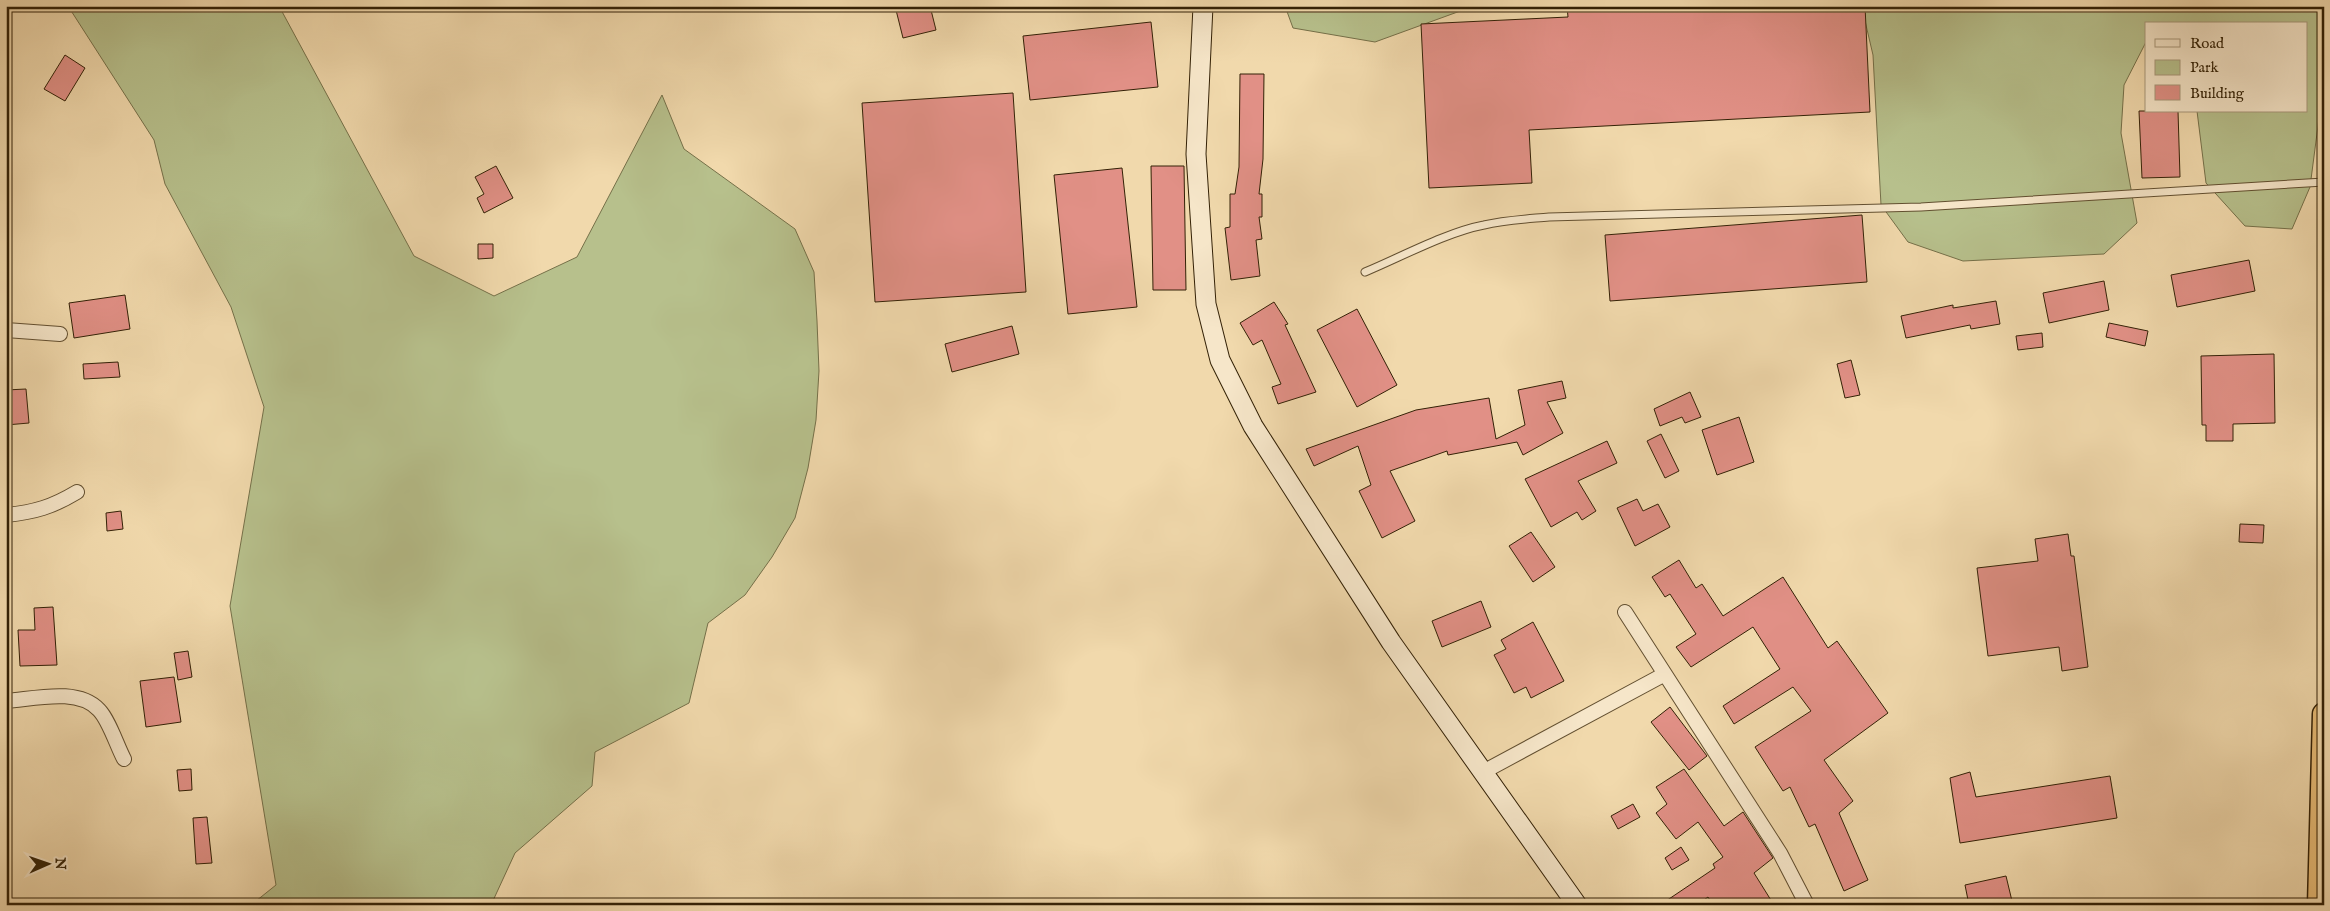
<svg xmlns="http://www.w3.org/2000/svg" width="2330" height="911" viewBox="0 0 2330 911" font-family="'IM FELL English',serif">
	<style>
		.green { fill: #b7c08c; stroke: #757049 }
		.building { fill: #e19086; stroke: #332106 }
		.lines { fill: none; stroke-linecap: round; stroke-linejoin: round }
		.service-casing { stroke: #624f30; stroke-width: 9 }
		.minor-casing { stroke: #624f30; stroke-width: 16 }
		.secondary-casing { stroke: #332106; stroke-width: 21 }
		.trunk-casing { stroke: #332106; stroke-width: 25 }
		.service { stroke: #f6e6c9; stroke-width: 7 }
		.minor { stroke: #f6e6c9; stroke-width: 14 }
		.secondary { stroke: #f6e6c9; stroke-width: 19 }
		.trunk { stroke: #e8bc76; stroke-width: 22 }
	</style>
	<rect width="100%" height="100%" fill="#f1d9ac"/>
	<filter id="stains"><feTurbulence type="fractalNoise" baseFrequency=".004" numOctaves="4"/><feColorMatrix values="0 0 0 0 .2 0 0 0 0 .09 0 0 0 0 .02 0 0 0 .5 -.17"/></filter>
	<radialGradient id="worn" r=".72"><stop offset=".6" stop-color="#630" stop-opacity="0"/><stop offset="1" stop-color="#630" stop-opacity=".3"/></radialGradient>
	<path class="green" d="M68 6H279L414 256 494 296 577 257 662 95 684 149 795 229 814 272 817 321 819 371 816 420 808 468 795 518 772 557 745 595 708 623 689 703 595 752 592 786 515 853 491 905H251L276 885 230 606 264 407 231 307 165 184 154 140Z
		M1285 6H1474L1375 42 1293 28Z
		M1860 6H2319L2322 95 2310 187 2292 229 2245 226 2206 183 2197 111H2306V24H2146V42L2124 85 2121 133 2137 223 2104 254 1963 261 1908 242 1881 205 1873 55 1862 8Z"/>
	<path class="building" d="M895 6H930L936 30 903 38Z
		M1567 6H1865L1870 112 1529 130 1532 183 1429 188 1421 24 1568 17Z
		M1151 22 1158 87 1030 100 1023 36Z
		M65 55 85 68 65 101 44 89Z
		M1240 74H1264L1263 159 1259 194H1262V217H1259L1262 239 1256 240 1260 276 1231 280 1225 228 1230 227V194H1235L1239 167Z
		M1013 93 1026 292 875 302 862 103Z
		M2139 111H2178L2180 177 2142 178Z
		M496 166 513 198 484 213 477 198 484 194 475 177Z
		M1151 166H1184L1186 290H1153Z
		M1122 168 1137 307 1068 314 1054 175Z
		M1862 215 1867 282 1610 301 1605 235Z
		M478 244H493V258L478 259Z
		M2249 260 2255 291 2177 307 2171 275Z
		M2104 281 2109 310 2049 323 2043 293Z
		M125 295 130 329 74 338 69 303Z
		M1996 301 2000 324 1971 329 1970 325 1906 338 1901 316 1953 305V308Z
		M1274 302 1288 324 1285 325 1316 392 1278 404 1272 387 1281 384 1262 340 1253 345 1240 323Z
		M1357 309 1397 385 1357 407 1317 330Z
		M2109 323 2148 331 2145 346 2106 337Z
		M1012 326 1019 354 952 372 945 344Z
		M2042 333 2043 347 2018 350 2016 336Z
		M2274 354 2275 423 2233 424V441H2206V425H2202L2201 356Z
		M1851 360 1860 395 1845 398 1837 364Z
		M118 362 120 377 84 379 83 364Z
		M1562 381 1566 398 1547 402 1563 433 1523 455 1517 442 1448 455 1447 451 1390 471 1415 521 1382 538 1359 491 1371 485 1358 446 1314 466 1306 449 1416 410 1489 398 1496 439 1525 425 1518 390Z
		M26 389 29 423 6 425V390Z
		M1690 392 1701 417 1685 423 1682 417 1660 426 1654 409Z
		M1739 417 1754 462 1717 475 1702 430Z
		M1661 434 1679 471 1665 478 1647 441Z
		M1607 441 1617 463 1578 481 1596 511 1582 520 1577 512 1551 527 1525 479Z
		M1637 499 1643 511 1658 504 1670 527 1635 546 1617 508Z
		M121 511 123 529 107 531 106 513Z
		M2240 524 2264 525 2263 543 2239 542Z
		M1531 532 1555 567 1533 582 1509 546Z
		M2068 534 2071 556H2074L2088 667 2062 671 2059 647 1988 656 1977 568 2038 561 2035 539Z
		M1679 560 1696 588 1702 584 1723 616 1783 577 1828 648 1837 641 1888 713 1824 760 1853 801 1839 813 1868 880 1844 891 1815 824 1809 827 1790 787 1783 791 1755 747 1811 711 1793 687 1734 724 1723 706 1780 669 1753 627 1691 667 1676 647 1696 634 1670 594 1665 597 1652 577Z
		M1481 601 1491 627 1442 647 1432 621Z
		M53 607 57 665 20 666 18 630H35L34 608Z
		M1533 622 1564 681 1531 698 1526 687 1514 693 1494 655 1506 649 1501 640Z
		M188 651 192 677 178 680 174 653Z
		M174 677 181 722 146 727 140 681Z
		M1670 707 1707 756 1689 770 1651 722Z
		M191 769 192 790 179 791 177 770Z
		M1684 769 1724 826 1743 812 1773 858 1754 873 1774 905H1713L1708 897 1697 905H1660L1715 868 1713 864 1723 857 1698 822 1676 839 1656 813 1667 804 1656 787Z
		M1970 772 1976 797 2110 776 2117 818 1960 843 1950 778Z
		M1633 804 1640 817 1618 829 1611 816Z
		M207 817 212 863 196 864 193 818Z
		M1681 847 1689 860 1672 870 1665 858Z
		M2006 876 2012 901 1995 905H1969L1965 885Z"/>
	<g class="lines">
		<defs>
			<path id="service" d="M1365 272C1401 257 1447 232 1484 225 1505 220 1527 219 1549 217L1921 207 2324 182"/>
			<path id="minor" d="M6 330 60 334
				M6 515C35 512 52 507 77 492
				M1625 612 1780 853 1807 905
				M6 701C34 699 78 687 99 710 109 720 117 746 124 759
				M1483 772 1665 674"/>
			<path id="secondary" d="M1203 6 1196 154 1206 304 1220 360 1253 426 1391 642 1577 905"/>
			<path id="trunk" d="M2319 905 2324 714"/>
		</defs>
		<use href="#service" class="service-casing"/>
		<use href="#minor" class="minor-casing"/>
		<use href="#secondary" class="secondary-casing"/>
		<use href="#trunk" class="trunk-casing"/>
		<use href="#service" class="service"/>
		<use href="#minor" class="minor"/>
		<use href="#secondary" class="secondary"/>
		<use href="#trunk" class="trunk"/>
	</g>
	<rect width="2330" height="911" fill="none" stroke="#f1d9ac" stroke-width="25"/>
	<rect x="8" y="8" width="2315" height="896" fill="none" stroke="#332106" stroke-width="2.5"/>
	<rect x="12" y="12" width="2305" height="886" fill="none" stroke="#332106"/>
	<rect x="2145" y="22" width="162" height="90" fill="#f6e6c9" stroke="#a8977b"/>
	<rect x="2155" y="39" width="25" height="8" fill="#f6e6c9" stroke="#a8977b"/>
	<text x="2190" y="48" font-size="15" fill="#332106">Road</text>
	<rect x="2155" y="60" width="25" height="15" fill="#b7c08c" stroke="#a8977b"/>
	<text x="2190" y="72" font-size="15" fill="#332106">Park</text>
	<rect x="2155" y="85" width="25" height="15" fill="#e19086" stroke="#a8977b"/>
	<text x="2190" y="98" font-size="15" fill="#332106">Building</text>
	<g transform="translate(48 864) rotate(88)" stroke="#f6e6c9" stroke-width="4" paint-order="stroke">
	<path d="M0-4L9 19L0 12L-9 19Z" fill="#332106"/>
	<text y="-8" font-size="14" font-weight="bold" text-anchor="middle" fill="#332106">N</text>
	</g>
	<rect width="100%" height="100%" filter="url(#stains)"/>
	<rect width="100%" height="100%" fill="url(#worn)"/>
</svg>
